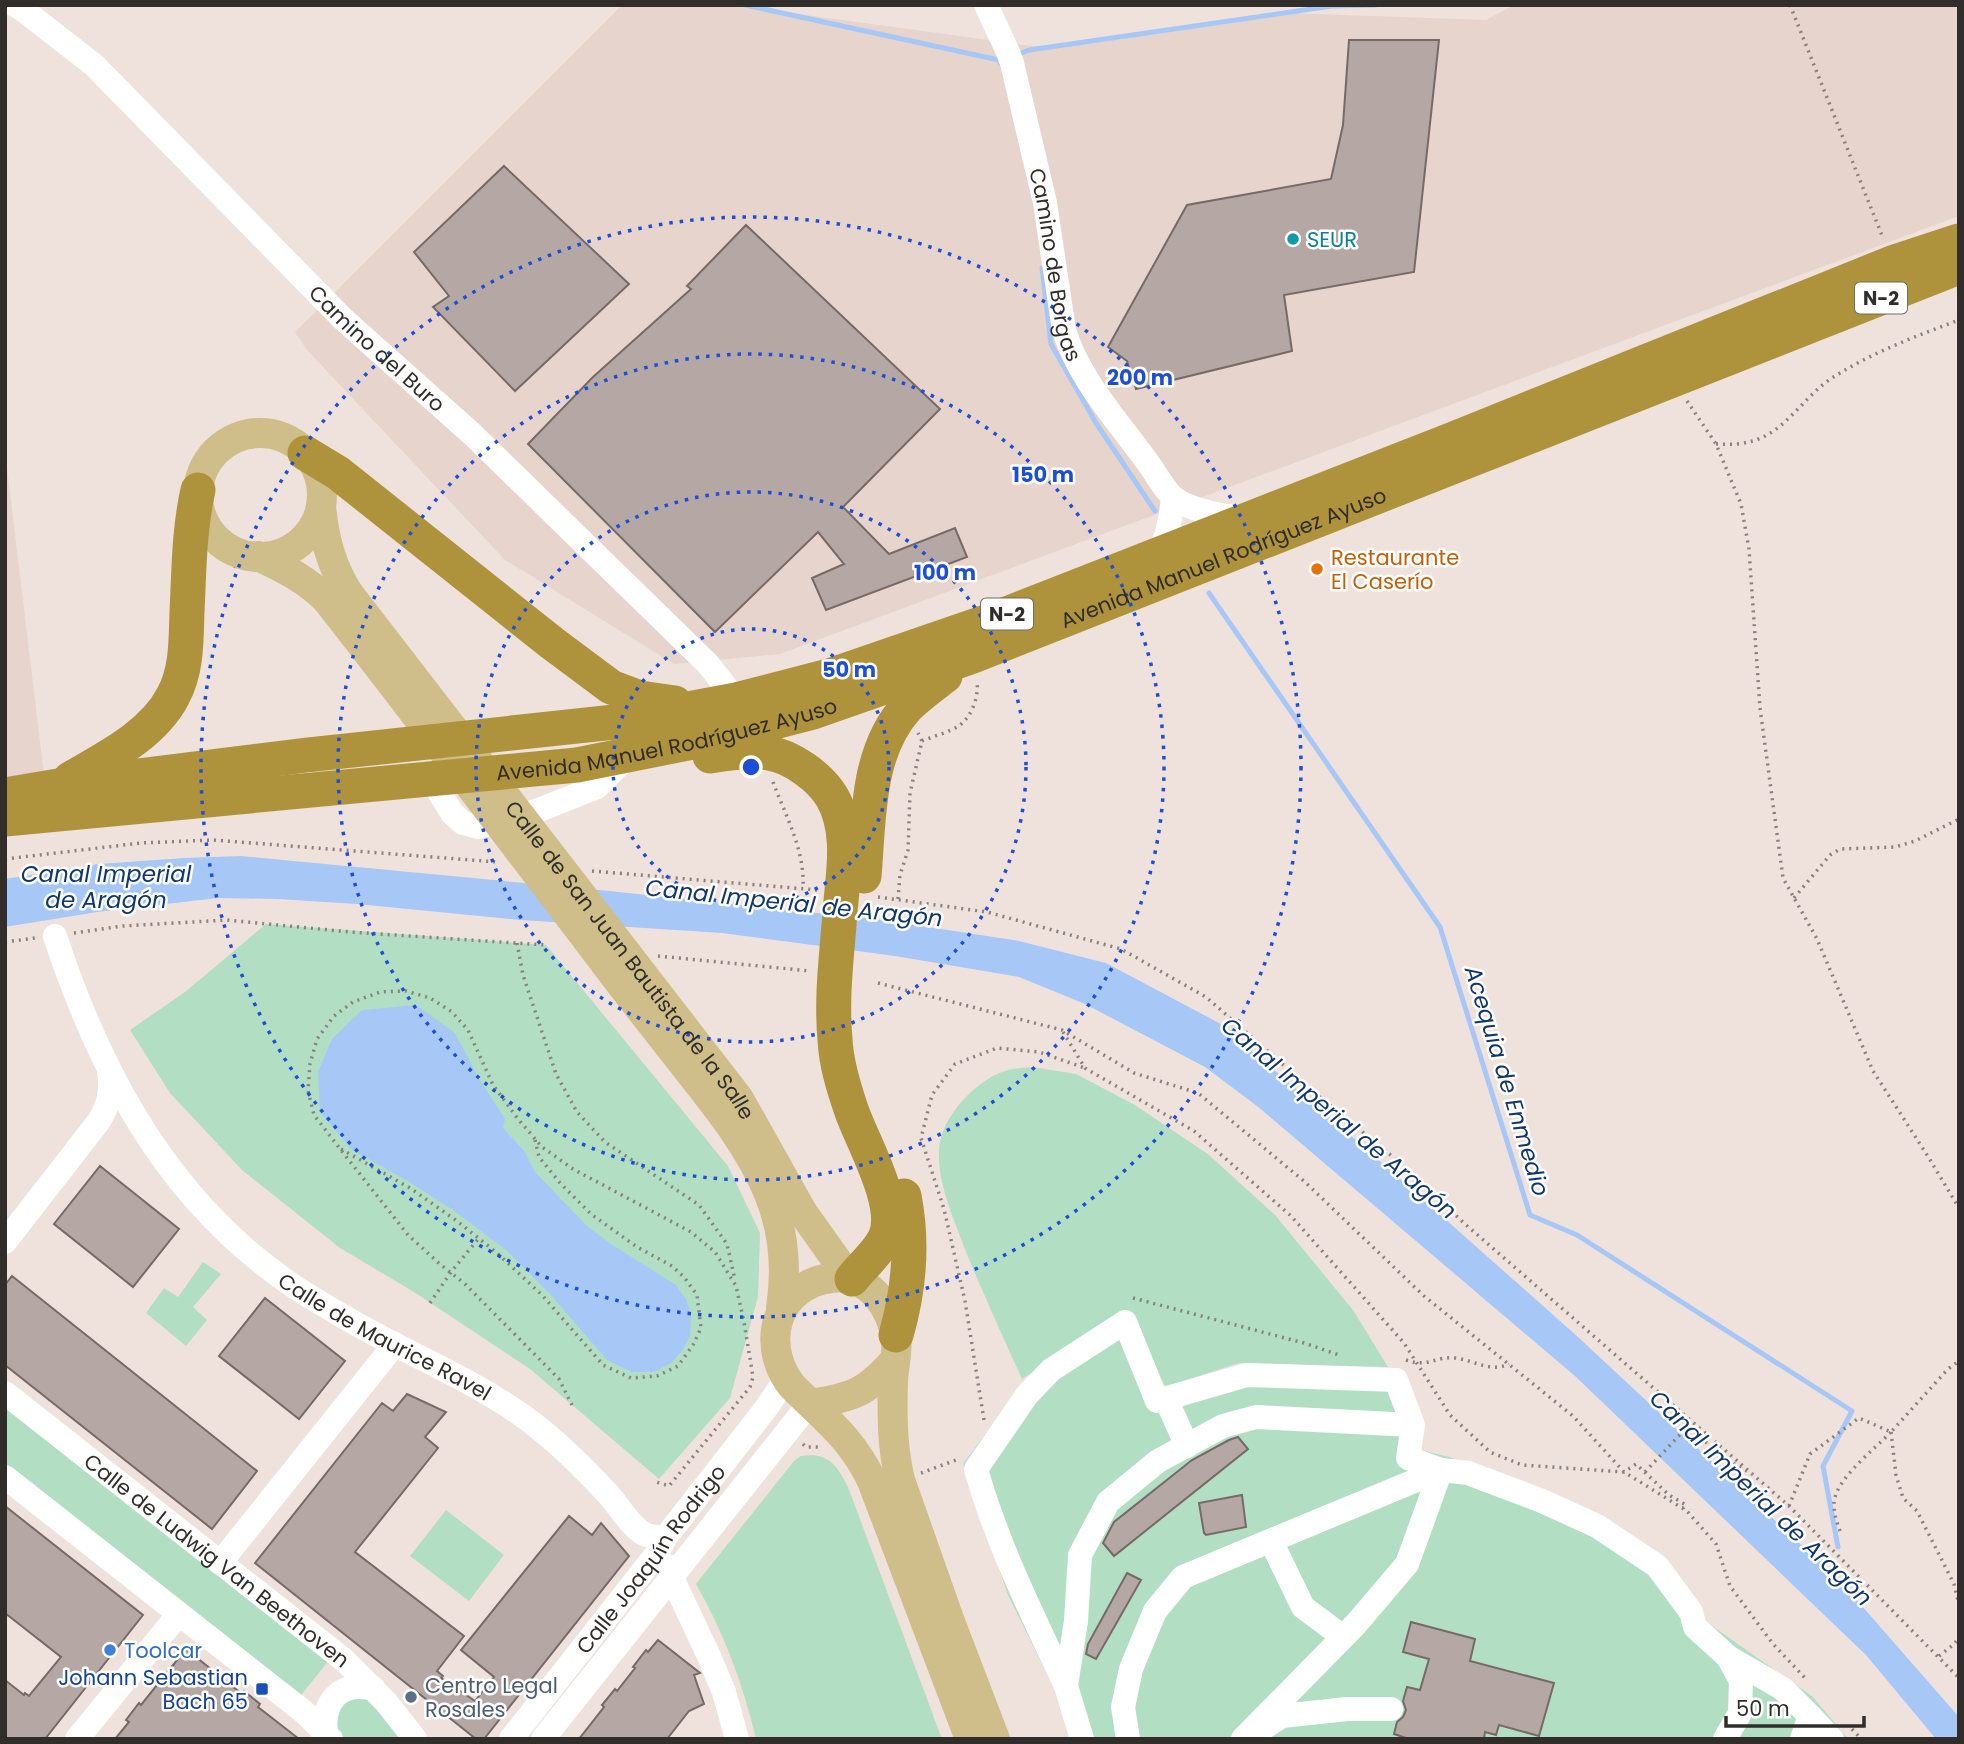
<svg xmlns="http://www.w3.org/2000/svg" width="1964" height="1744" viewBox="0 0 1964 1744" font-family="Poppins,sans-serif">
	<style>
		.built { fill: #e7d4cc }
		.green { fill: #b2dec4 }
		.water { fill: #a7c7f7 }
		.lines { fill: none; stroke-linecap: round; stroke-linejoin: round }
		.stream { stroke: #a7c7f7; stroke-width: 5 }
		.building { fill: #b4a7a4; stroke: #766a68; stroke-width: 2 }
		.path { stroke: #89817e; stroke-width: 3.5; stroke-dasharray: 2 5; stroke-linecap: butt }
		.minor { stroke: #fff; stroke-width: 24 }
		.major { stroke: #cfbe8a; stroke-width: 30 }
		.highway { stroke: #af933c; stroke-width: 35 }
		.ring { fill: none; stroke: #1d4ed8; stroke-width: 3.5; stroke-dasharray: 3.5 7 }
		.culture-dot { fill: #0f9aa8; stroke: #fff; stroke-width: 2.5 }
		.food-dot { fill: #e8710a; stroke: #fff; stroke-width: 2.5 }
		.shop-dot { fill: #3f7fe0; stroke: #fff; stroke-width: 2.5 }
		.transit-dot { fill: #1a4fb4; stroke: #fff; stroke-width: 2.5 }
		.service-dot { fill: #5c6f8a; stroke: #fff; stroke-width: 2.5 }
		.labels { text-anchor: middle; dominant-baseline: central; stroke-width: 5; stroke-linejoin: round; paint-order: stroke }
		.shield { fill: #fff; stroke: #6f6c6b; stroke-width: 2 }
		.shield-label { font-size: 19px; font-weight: bold; fill: #312d2b }
		.culture-label { font-size: 21px; fill: #0d838f; stroke: #fff; text-anchor: start }
		.street-label { font-size: 21px; fill: #312d2b; stroke: #fff }
		.food-label { font-size: 21px; fill: #c56008; stroke: #fff; text-anchor: start }
		.shop-label { font-size: 21px; fill: #366cbe; stroke: #fff; text-anchor: start }
		.transit-label { font-size: 21px; fill: #164399; stroke: #fff; text-anchor: end }
		.service-label { font-size: 21px; fill: #4e5e75; stroke: #fff; text-anchor: start }
		.water-label { font-size: 23px; font-style: italic; fill: #11376f; stroke: #fff }
		.centre { fill: #1d4ed8; stroke: #fff; stroke-width: 3.5 }
		.ring-label { font-size: 21px; text-anchor: middle; font-weight: bold; fill: #1d4ed8; stroke: #fff; stroke-width: 5; stroke-linejoin: round; paint-order: stroke }
	</style>
	<rect width="100%" height="100%" fill="#efe2dd"/>
	<path class="built" d="M622 5H733L1040 47 1288 13 1486 20 1514 5H1959V216L780 654 674 664 505 560 307 350 295 332Z
		M5 451 44 775 5 780Z"/>
	<path class="green" d="M266 924 546 945 728 1166 760 1233 758 1297 730 1398 659 1479 530 1369 414 1292 340 1248 242 1170 170 1093 130 1030 185 992Z
		M1032 1067 1076 1074 1135 1105 1209 1155 1275 1215 1353 1310 1388 1367 1239 1363 1165 1387 1132 1314 1164 1390 1403 1370 1421 1450 1449 1457 1598 1518 1701 1618 1813 1697 1848 1739H1070L1060 1700 1008 1595 963 1464 1031 1373 1022 1379C1002 1335 982 1291 964 1247 953 1216 937 1182 939 1149 941 1117 976 1080 1005 1071 1013 1068 1023 1068 1032 1067Z
		M203 1262 221 1274 193 1307 207 1320 186 1346 146 1313 164 1288 178 1297Z
		M5 1402 330 1659 298 1699 5 1467Z
		M812 1455C833 1457 839 1470 848 1487L942 1739H756C743 1684 724 1633 696 1584L794 1461 801 1456Z
		M446 1510 504 1555 469 1601 410 1556Z
		M360 1692 408 1739H339L332 1710Z"/>
	<path class="water" d="M241 856 609 891 882 920 1019 941 1106 963 1219 1023 1356 1140 1578 1337 1841 1582 1959 1717V1739H1936L1866 1655 1575 1376 1257 1106 1205 1067 1085 1004 1019 977 895 956 722 933 521 920 357 904 278 899 218 898 97 912 5 927V879L99 864 184 858Z
		M416 1005 455 1033 478 1077 505 1119 503 1128 525 1152 535 1172 588 1227 611 1244 676 1285 687 1301 691 1316 690 1336 682 1351 671 1363 654 1372H632L607 1360 550 1294 506 1250 453 1210 406 1180 352 1150 320 1112 318 1072 332 1039 362 1010Z"/>
	<g class="lines">
		<path class="stream" d="M745 5 999 60 1000 63
			M1019 54 1029 50 1332 6 1376 5
			M1042 268 1051 344 1096 423 1155 511
			M1209 593 1440 927 1530 1215 1577 1235 1852 1411 1823 1466 1838 1547
			M1816 1565 1825 1558"/>
	</g>
	<path class="building" d="M1349 40H1439L1414 272 1284 295 1292 351 1136 389 1127 361 1108 347 1187 205 1331 179 1343 125Z
		M504 166 629 284 515 391 433 307 449 296 414 252Z
		M746 225 940 409 843 507 889 554 955 528 967 557 826 610 812 578 844 564 818 532 715 632 528 444 593 377 691 289 687 286Z
		M100 1166 179 1229 133 1287 54 1224Z
		M12 1276 257 1471 212 1529 5 1365V1285Z
		M265 1298 345 1361 299 1419 219 1356Z
		M407 1394 446 1412 425 1437 438 1448 355 1552 464 1636 437 1671 443 1676 441 1678 475 1701 494 1677 461 1650 569 1516 592 1535 601 1523 629 1556 484 1739H476L255 1563 382 1403 393 1411Z
		M1238 1437 1248 1449 1114 1556 1103 1543 1114 1522 1192 1460 1229 1440Z
		M1242 1495 1246 1527 1206 1535 1204 1533 1199 1503Z
		M5 1506 143 1615 45 1739H5V1680L24 1695 25 1693 29 1696 61 1657 5 1613Z
		M1127 1573 1141 1580 1096 1659 1086 1654 1088 1644Z
		M1411 1622 1475 1639 1470 1661 1554 1683 1539 1736 1499 1725 1496 1735 1485 1732 1484 1739H1409L1394 1734 1397 1722 1403 1717 1406 1710 1403 1701 1407 1687 1420 1690 1429 1659 1403 1652Z
		M658 1640 700 1673 694 1675 704 1704 689 1711 667 1739H579L604 1707 602 1705 615 1689 617 1691 635 1668 633 1667 646 1650 648 1652Z
		M186 1649 242 1694 244 1691 260 1704 258 1707 299 1739H115L129 1722 126 1720 139 1703 141 1705Z"/>
	<g class="lines">
		<path class="path" d="M1790 5 1883 238
			M1687 401 1716 444 1741 504 1749 549 1760 708 1783 878 1817 939 1873 1071 1929 1158 1959 1208
			M1716 444C1725 444 1734 445 1743 443 1783 438 1801 398 1832 378 1871 353 1916 336 1959 320
			M217 554 225 561 236 567
			M922 741C934 736 950 732 960 725 972 716 979 696 977 682
			M773 782C786 817 805 850 803 888
			M5 859 141 843 213 840 497 862
			M592 871 818 890
			M878 897 987 912 1121 949 1206 997 1320 1097 1393 1157 1465 1224 1789 1506 1959 1678
			M1794 898 1830 855 1840 849 1895 847 1915 841 1959 819
			M898 899 900 875 908 850 910 793 922 741 918 733
			M74 933 123 926 227 920 350 932 546 945
			M5 942 35 938
			M517 943 523 975 556 1074 577 1112 605 1142 699 1205 727 1244 735 1280
			M658 956 810 971
			M878 983 1062 1030 1134 1073 1198 1093 1305 1182 1424 1296 1573 1416 1624 1472 1687 1511 1716 1544 1730 1586 1773 1644 1806 1679
			M1063 1032 1085 1068 1194 1131 1291 1216 1404 1343 1450 1415 1490 1452 1522 1465 1624 1472 1636 1464 1669 1495 1686 1505 1683 1508
			M341 1149 410 1188 457 1221 497 1253 542 1295 603 1365 631 1378 657 1376 678 1366 693 1345 701 1328 697 1295 684 1277 672 1266 637 1247 591 1214 560 1183 539 1157 535 1140
			M1133 1298 1304 1343 1342 1356
			M430 1303 451 1272 479 1238
			M1406 1360C1429 1368 1435 1356 1455 1358 1474 1360 1490 1373 1509 1364
			M572 1405 559 1379 465 1284 441 1265 408 1235 344 1154 314 1115 308 1091 310 1064 317 1039 334 1016 353 1002 380 992 406 991 430 998 452 1012 468 1030 493 1085 518 1119 542 1147 573 1169 691 1232 715 1252 736 1286 744 1322 753 1377 750 1387 669 1486 653 1481
			M1683 1413 1679 1417C1698 1435 1723 1460 1747 1471
			M984 1420 965 1301 944 1209 921 1138 932 1095 955 1064 997 1048 1039 1052 1085 1068
			M1891 1432 1896 1475 1903 1498 1917 1511 1954 1584 1959 1605
			M803 1444 806 1447H822
			M1645 1472 1688 1426
			M921 1473 956 1460
			M1789 1506 1810 1454 1859 1418 1891 1432 1948 1369 1959 1361
			M1840 1531C1837 1523 1834 1514 1834 1504 1834 1480 1875 1449 1891 1432
			M1939 1656 1953 1645 1959 1638
			M1852 1729 1861 1739"/>
		<g class="minor">
			<path id="s1" d="M15 5 22 9 94 65 343 319 472 434 708 664 736 700"/>
			<path id="s2" d="M986 5 1007 50 1012 63 1045 203 1064 330C1079 380 1118 421 1148 463 1155 472 1165 491 1174 498 1189 510 1228 518 1246 517"/>
			<path d="M1159 554C1168 535 1171 518 1173 498"/>
			<path d="M431 779 452 813 463 823 478 827 539 810 597 787 620 764"/>
			<path id="s3" d="M55 936C97 1064 160 1186 270 1269 294 1288 320 1303 346 1318 405 1353 471 1378 527 1419 557 1441 583 1467 608 1494 619 1506 630 1526 644 1534 650 1537 658 1537 665 1538"/>
			<path d="M5 1242 99 1121C109 1105 112 1091 109 1072"/>
			<path id="s4" d="M5 1393 344 1660 386 1702 415 1739"/>
			<path d="M1166 1399 1187 1446"/>
			<path d="M1413 1425 1256 1417 1223 1426 1158 1461 1108 1502 1080 1555 1076 1621 1066 1686C1033 1616 997 1544 976 1469L1027 1395 1051 1370 1125 1322 1157 1401 1247 1375 1396 1380 1413 1425 1408 1458 1441 1470 1468 1473 1542 1501 1597 1526 1657 1566 1691 1612 1695 1627 1728 1657 1741 1681 1740 1713 1725 1739"/>
			<path d="M5 1477 304 1712 331 1739"/>
			<path d="M1271 1541 1303 1607 1343 1637"/>
			<path d="M220 1563 395 1344"/>
			<path d="M666 1565 708 1654 724 1692 737 1739"/>
			<path d="M1728 1657 1783 1689 1810 1716 1802 1739"/>
			<path d="M1066 1686 1082 1739"/>
			<path d="M1810 1716 1832 1739"/>
			<path d="M1262 1729 1282 1716 1347 1709H1391"/>
			<path d="M326 1733C322 1700 341 1681 374 1689"/>
			<path d="M77 1739 178 1615"/>
			<path id="s5" d="M511 1739 658 1552 665 1538 767 1407 786 1379"/>
			<path d="M543 1739 810 1403"/>
			<path d="M1128 1739 1123 1707 1131 1669 1155 1611 1183 1577 1441 1470"/>
			<path d="M1243 1739 1356 1624 1407 1564 1441 1470"/>
		</g>
		<g class="major">
			<circle cx="260" cy="495" r="62"/>
			<path id="s6" d="M321 506C324 538 331 566 349 594L739 1099 803 1213 850 1279"/>
			<path d="M258 556C284 568 307 580 327 600 427 728 525 858 623 987 645 1015 667 1043 688 1070 719 1109 750 1148 769 1194 784 1231 787 1269 781 1308"/>
			<path d="M812 1404C854 1396 865 1394 894 1361"/>
			<path d="M970 1739 872 1481C851 1437 825 1419 792 1386 765 1352 770 1302 812 1283 824 1278 841 1275 854 1280 877 1288 889 1310 895 1332 899 1346 894 1365 893 1380 892 1414 892 1447 900 1480L949 1619 995 1739"/>
		</g>
		<g class="highway">
			<path d="M305 453 338 473 552 643 611 687 640 698 675 703"/>
			<path d="M710 756C728 753 749 750 768 753 791 756 820 777 832 797 852 832 843 874 840 912 837 954 831 997 835 1039 836 1064 844 1089 852 1112 863 1143 900 1206 885 1238 878 1253 862 1266 852 1279"/>
			<path d="M70 779C106 758 153 735 173 696 187 671 186 640 187 612 189 571 189 530 198 490"/>
			<path d="M5 795 58 786 307 755 624 721 736 700 829 676 986 622 1451 440 1892 263 1959 241"/>
			<path id="s7" d="M5 819 577 765 708 739 813 712 973 656 1959 267"/>
			<path d="M864 876C869 819 866 752 907 707 919 695 932 686 945 676"/>
			<path d="M896 1335C909 1290 913 1242 904 1196"/>
		</g>
	</g>
	<g class="ring">
		<circle cx="751" cy="767" r="138"/>
		<circle cx="751" cy="767" r="275"/>
		<circle cx="751" cy="767" r="413"/>
		<circle cx="751" cy="767" r="550"/>
	</g>
	<circle class="culture-dot" cx="1293" cy="239" r="7"/>
	<circle class="food-dot" cx="1317" cy="569" r="7"/>
	<circle class="shop-dot" cx="110" cy="1650" r="7"/>
	<rect class="transit-dot" x="255" y="1682" width="14" height="14" rx="3.5"/>
	<circle class="service-dot" cx="411" cy="1697" r="7"/>
	<g class="labels">
		<g class="shield">
			<rect x="1855" y="282.5" width="52" height="31" rx="5"/>
			<rect x="981" y="598.5" width="52" height="31" rx="5"/>
		</g>
		<g class="shield-label">
			<text x="1881" y="298">N-2</text>
			<text x="1007" y="614">N-2</text>
		</g>
		<g class="culture-label">
			<text x="1307" y="239">SEUR</text>
		</g>
		<g class="street-label">
			<text stroke="none"><textPath href="#s2" startOffset="270">Camino de Borgas</textPath></text>
			<text stroke="none"><textPath href="#s1" startOffset="500">Camino del Buro</textPath></text>
			<text stroke="none"><textPath href="#s7" startOffset="1255">Avenida Manuel Rodríguez Ayuso</textPath></text>
			<text stroke="none"><textPath href="#s7" startOffset="667">Avenida Manuel Rodríguez Ayuso</textPath></text>
			<text stroke="none"><textPath href="#s6" startOffset="555">Calle de San Juan Bautista de la Salle</textPath></text>
			<text stroke="none"><textPath href="#s3" startOffset="536">Calle de Maurice Ravel</textPath></text>
			<text stroke="none"><textPath href="#s4" startOffset="270">Calle de Ludwig Van Beethoven</textPath></text>
			<text stroke="none"><textPath href="#s5" startOffset="228">Calle Joaquín Rodrigo</textPath></text>
		</g>
		<g class="food-label">
			<text x="1331" y="557">Restaurante<tspan x="1331" dy="24">El Caserío</tspan></text>
		</g>
		<g class="shop-label">
			<text x="124" y="1650">Toolcar</text>
		</g>
		<g class="transit-label">
			<text x="248" y="1677">Johann Sebastian<tspan x="248" dy="24">Bach 65</tspan></text>
		</g>
		<g class="service-label">
			<text x="425" y="1685">Centro Legal<tspan x="425" dy="24">Rosales</tspan></text>
		</g>
		<g class="water-label">
			<text x="106" y="874">Canal Imperial<tspan x="106" dy="26">de Aragón</tspan></text>
			<text transform="translate(794 903) rotate(6)">Canal Imperial de Aragón</text>
			<text transform="translate(1507 1081) rotate(73)">Acequia de Enmedio</text>
			<text transform="translate(1339 1118) rotate(40)">Canal Imperial de Aragón</text>
			<text transform="translate(1761 1498) rotate(44)">Canal Imperial de Aragón</text>
		</g>
	</g>
	<circle cx="751" cy="767" r="10" class="centre"/>
	<g class="ring-label">
		<text x="1140" y="385">200 m</text>
		<text x="1043" y="482">150 m</text>
		<text x="945" y="580">100 m</text>
		<text x="849" y="677">50 m</text>
	</g>
	<rect width="1964" height="1744" fill="none" stroke="#312d2b" stroke-width="14"/>
	<path d="M1726 1716v10h138v-10" fill="none" stroke="#312d2b" stroke-width="3.5"/>
	<text x="1736" y="1716" font-size="21" fill="#312d2b" stroke="#ffffff" stroke-width="5" paint-order="stroke">50 m</text>
</svg>
